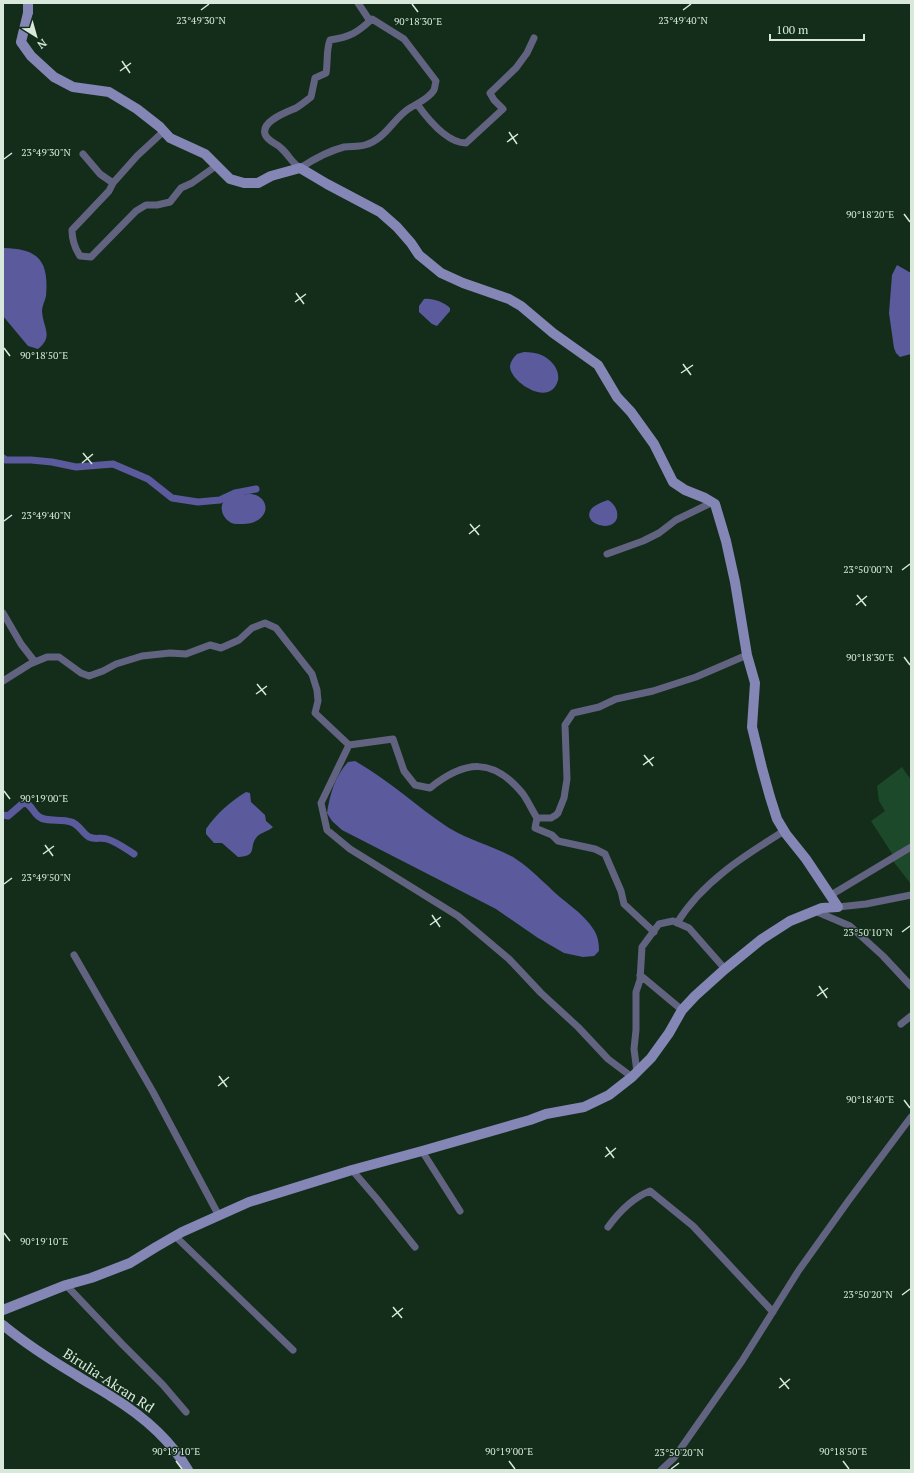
<svg xmlns="http://www.w3.org/2000/svg" width="914" height="1473" viewBox="0 0 914 1473" font-family="'PT Serif',serif">
	<style>
		.green { fill: #1c4929 }
		.water { fill: #5a5a9c }
		.lines { fill: none; stroke-linecap: round; stroke-linejoin: round }
		.canal { stroke: #5a5a9c; stroke-width: 7 }
		.street { stroke: #626381; stroke-width: 7 }
		.secondary { stroke: #8486b5; stroke-width: 10 }
		.ticks { fill: none; stroke: #d8e8db; stroke-width: 1.5 }
		.labels { text-anchor: middle; dominant-baseline: central; stroke-width: 3; stroke-linejoin: round; paint-order: stroke }
		.street-label { font-size: 14px; fill: #d8e8db; stroke: #132d1a }
		.ticks-label { font-size: 10px; text-anchor: middle; fill: #d8e8db; stroke: #132d1a; stroke-width: 3; stroke-linejoin: round; paint-order: stroke }
	</style>
	<rect width="100%" height="100%" fill="#132d1a"/>
	<path class="green" d="M902 767 911 780V843L893 855 871 821 885 811 879 801 877 786Z
		M909 851 911 853V884L893 861Z"/>
	<path class="water" d="M4 248C39 249 49 261 46 296 45 301 42 306 42 311 43 328 54 336 38 349L28 346 3 316V249Z
		M897 265 911 273V354L900 357 896 353 894 348 889 313 892 275Z
		M424 299C432 298 444 302 450 308V311L437 326 432 324 419 312V306Z
		M524 352C537 352 546 355 554 365 557 369 559 375 558 380 551 408 511 383 510 367 510 362 514 357 517 354Z
		M249 494C265 494 272 511 258 520 252 524 243 524 237 524 224 524 215 505 228 498 234 495 242 495 249 494Z
		M608 500C613 503 616 507 617 512 621 534 583 527 590 511 593 505 603 502 608 500Z
		M355 761C389 780 417 807 449 828 469 840 492 846 513 857 526 865 537 876 548 886 562 901 583 912 594 930 598 937 599 943 599 951L594 956 583 957 564 953 538 938 496 909 342 830 332 821 327 813C330 794 335 776 348 762Z
		M246 792 250 793 251 802 265 815 266 821 273 827C268 832 260 832 256 838 249 847 258 856 238 857L222 843H214L206 834V829C216 814 231 801 246 792Z"/>
	<g class="lines">
		<path class="canal" d="M3 458 6 460H31L52 462 76 467 113 464 148 479 172 498 198 502 220 500 235 493 256 489
			M3 815 8 816 22 804 26 803C32 806 33 812 38 816 46 823 61 818 71 822 79 824 82 833 89 837 95 840 101 837 107 839 117 842 126 849 134 854"/>
		<path class="street" d="M358 3 370 21
			M372 19 404 39 436 81C435 84 435 88 434 90 428 100 415 104 407 110 392 121 385 139 365 145 359 147 351 146 344 147 328 151 314 159 300 168 292 163 288 154 281 148 276 143 267 141 265 134 261 121 287 112 296 108 301 105 306 101 311 97L315 78 326 73C328 62 326 50 330 40 350 37 357 33 372 19Z
			M417 104C427 118 447 143 466 143L503 109 494 100 490 93 516 68 527 53 534 38
			M83 154 100 174 113 183 137 156 164 131
			M113 183 109 191 72 230C72 240 74 247 80 256L91 257 136 211 146 205H157L170 202 181 188 192 183 216 166
			M607 554 643 541 659 533 676 520 713 502
			M3 613 21 644 35 662
			M3 681 30 664 47 657H59L81 673 89 676 103 671 116 664 142 656 170 653 186 654 210 645 221 648 239 640 252 628 265 623 276 628 312 674 317 690 318 701 315 713 349 745 321 803 327 830 350 849 458 916 509 959 541 993 578 1027 608 1059 632 1077
			M349 745 393 739 404 771 415 785 430 788C465 760 493 757 523 794 528 801 532 810 537 818H551L556 815 558 813 564 798 567 779 565 725 573 713 599 707 616 699 653 691 696 677 747 655
			M537 818 535 828 552 835 558 841 595 849 605 854 621 891 624 904 654 932
			M831 895 911 847
			M838 907 866 904 911 895
			M815 911 850 926 883 956 911 986
			M677 923C702 882 744 856 784 831
			M74 955 153 1092 219 1216
			M640 975 682 1010
			M901 1024 911 1016
			M637 1072 634 1049 636 1030V992L640 980 642 947 659 924 673 921 689 928 725 969
			M422 1151 460 1211
			M352 1170 377 1199 415 1247
			M608 1227C619 1212 632 1198 650 1191L693 1226 773 1312
			M175 1236 293 1350
			M66 1285 122 1344 163 1385 186 1412
			M661 1470 674 1458 742 1361 799 1270 849 1200 911 1117"/>
		<path class="secondary" d="M3 1310 66 1285 91 1278 130 1263 156 1247 182 1232 249 1202 352 1170 422 1151 530 1120 546 1114 584 1107 609 1095 632 1077 651 1058 669 1033 682 1010 695 996 725 969 762 939 790 921 822 908 838 907 806 859 786 834 777 819 770 797 762 768 752 727 755 683 747 655 735 582 726 541 715 504 705 498 685 490 673 482 654 444 631 412 617 397 598 365 553 333 521 306 509 299 463 283 441 273 419 255 411 243 397 227 380 212 327 184 300 168 271 176 258 183H244L230 179 205 154 170 138 160 127 137 109 109 92 73 87 54 77 31 56 21 42 28 13V3
			M3 1325C26 1344 51 1360 76 1375 88 1383 100 1389 112 1397 143 1416 170 1439 188 1470"/>
	</g>
	<path class="ticks" d="M412 4 418 12M201 10 209 4M683 10 691 4M122 61 130 73M120 71 131 63M509 132 517 144M507 142 518 134M4 159 12 153M904 214 910 222M296 293 304 304M295 302 306 294M4 348 10 356M683 364 691 375M681 373 693 365M83 453 92 464M82 463 93 454M4 521 12 515M470 524 479 535M469 534 480 525M902 570 910 564M857 595 866 606M856 605 867 596M904 657 910 665M257 684 266 695M256 694 267 686M644 755 653 766M643 765 654 757M4 791 10 799M45 845 53 856M43 854 54 846M4 884 12 878M432 915 440 927M430 925 441 917M902 932 910 926M819 986 827 998M817 996 828 988M219 1076 227 1087M218 1086 229 1077M904 1100 910 1108M606 1147 614 1158M605 1157 616 1148M4 1233 10 1241M902 1295 910 1289M393 1307 402 1318M392 1317 403 1308M780 1378 789 1389M779 1388 790 1379M176 1461 182 1469M509 1461 515 1469M843 1461 849 1469M671 1469 679 1463"/>
	<g class="labels">
		<g class="street-label">
			<text transform="translate(109 1380) rotate(33)">Birulia-Akran Rd</text>
		</g>
	</g>
	<g class="ticks-label">
		<text x="201" y="24">23°49'30"N</text>
		<text x="683" y="24">23°49'40"N</text>
		<text x="418" y="25">90°18'30"E</text>
		<text x="46" y="156">23°49'30"N</text>
		<text x="870" y="218">90°18'20"E</text>
		<text x="44" y="359">90°18'50"E</text>
		<text x="46" y="519">23°49'40"N</text>
		<text x="868" y="573">23°50'00"N</text>
		<text x="870" y="661">90°18'30"E</text>
		<text x="44" y="802">90°19'00"E</text>
		<text x="46" y="881">23°49'50"N</text>
		<text x="868" y="936">23°50'10"N</text>
		<text x="870" y="1103">90°18'40"E</text>
		<text x="44" y="1245">90°19'10"E</text>
		<text x="868" y="1298">23°50'20"N</text>
		<text x="176" y="1455">90°19'10"E</text>
		<text x="509" y="1455">90°19'00"E</text>
		<text x="843" y="1455">90°18'50"E</text>
		<text x="679" y="1456">23°50'20"N</text>
	</g>
	<rect width="914" height="1473" fill="none" stroke="#d8e8db" stroke-width="8"/>
	<g transform="translate(36 36) rotate(143)" stroke="#132d1a" stroke-width="3" paint-order="stroke">
	<path d="M0-3L7 15L0 10L-7 15Z" fill="#d8e8db"/>
	<text y="-6" font-size="11" font-weight="bold" text-anchor="middle" fill="#d8e8db">N</text>
	</g>
	<path d="M770 34v6h94v-6" fill="none" stroke="#d8e8db" stroke-width="2"/>
	<text x="776" y="34" font-size="12" fill="#d8e8db" stroke="#132d1a" stroke-width="3" paint-order="stroke">100 m</text>
</svg>
